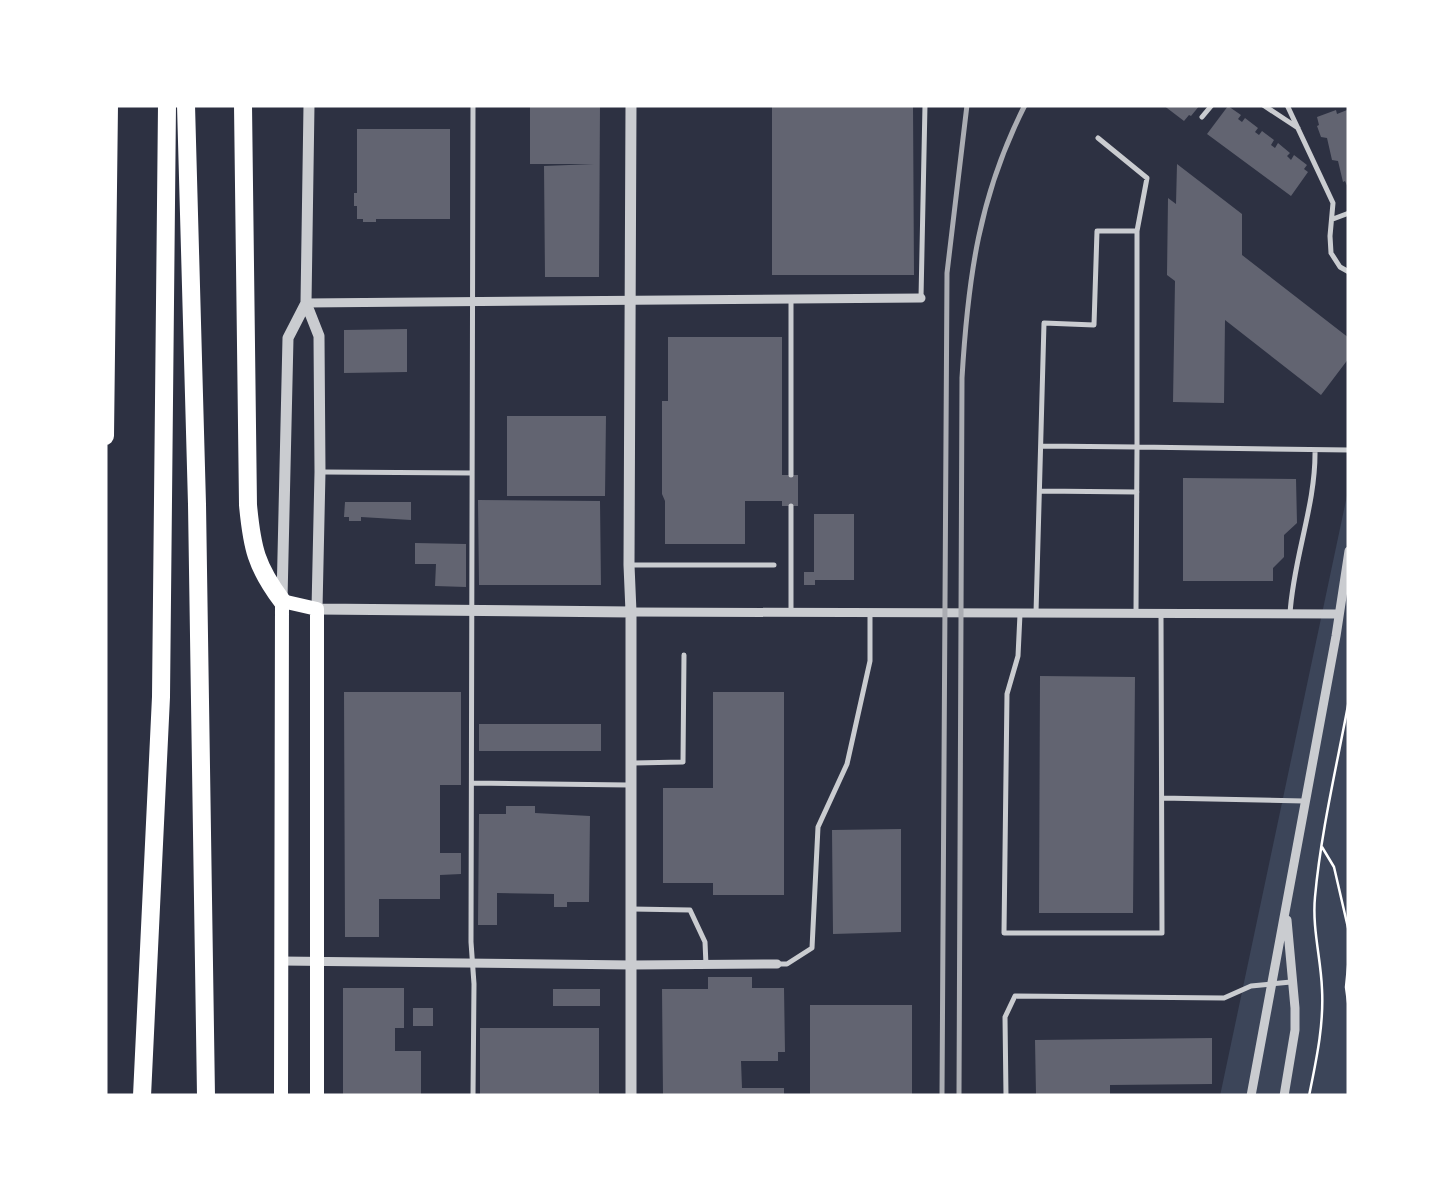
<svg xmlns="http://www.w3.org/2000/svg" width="1454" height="1201" viewBox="0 0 1454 1201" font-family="Raleway,sans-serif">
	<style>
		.green { fill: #3c4559 }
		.building { fill: #626471 }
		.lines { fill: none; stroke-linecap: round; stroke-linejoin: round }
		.path { stroke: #fff; stroke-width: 2.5 }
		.service { stroke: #caccd0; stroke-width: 5 }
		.minor { stroke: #caccd0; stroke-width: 9 }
		.tertiary { stroke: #caccd0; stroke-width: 11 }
		.primary { stroke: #fff; stroke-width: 14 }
		.motorway { stroke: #fff; stroke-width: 18 }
		.rail { stroke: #abadb3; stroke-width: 5 }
	</style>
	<rect width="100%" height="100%" fill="#2d3142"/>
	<path class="green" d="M1349 486V1096H1220Z"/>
	<path class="building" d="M530 105H600L599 277H545L544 166 594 164H530Z
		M772 105H913L914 275H772Z
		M1163 105H1200L1191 116 1189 115 1184 121Z
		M1228 106 1241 115 1238 119 1242 122 1245 118 1258 128 1255 132 1259 135 1262 131 1274 140 1271 145 1275 148 1278 143 1290 153 1287 156 1291 160 1294 155 1307 165 1304 169 1308 172 1291 196 1207 134Z
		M1336 110 1337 114 1347 110 1349 112V190L1345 181 1343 182 1338 161 1332 160 1327 138 1321 137 1317 126 1319 125 1317 117Z
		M357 129H450V219H376V222H363V219H357V206H354V193H357Z
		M1177 164 1242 214V255L1349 338V358L1321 395 1225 320 1224 403 1173 402 1175 281 1167 275 1168 198 1176 204Z
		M407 329V372L344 373V330Z
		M668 337H782V475H798V506H782V501H745V544H665V501L662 494V401H668Z
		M507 416H606L605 496H507Z
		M1183 478 1296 479 1297 523 1284 535V557L1273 568V581H1183Z
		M478 500 600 501 601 585H479Z
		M345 502H411V520L361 517V521H349V517H344Z
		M814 514H854V580H815V585H804V572H814Z
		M415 543 466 544V587L435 586 436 564H415Z
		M1040 676 1135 677 1133 913H1039Z
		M344 692H461V785H440V853H461V874L440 875V899H379V937H345Z
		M713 692H784V895H713V883H663V788H713Z
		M479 724H601V751H479Z
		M506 806H535V813L590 816 589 902H567V907H554V894L497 893V925H478L479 814H506Z
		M901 829V932L833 934 832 830Z
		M708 977H752V988H784L785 1052H778V1061H741L742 1088H784V1096H663L662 989H708Z
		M343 988H404V1028H395V1051H421V1096H343Z
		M553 989H600V1006H553Z
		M810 1005H912V1096H810Z
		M413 1008H433V1026H413Z
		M480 1028H599V1096H480Z
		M1212 1038V1084L1110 1085V1096L1036 1095 1035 1040Z"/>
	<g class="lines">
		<path class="path" d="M1322 847 1334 867 1349 932
			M1349 957 1346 987 1349 1009
			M1309 1096C1316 1061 1324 1026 1322 989 1321 959 1312 928 1315 897 1321 831 1337 765 1349 700"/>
		<path class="service" d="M473 105 471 942 474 984 473 1096
			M1263 105 1298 128
			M1287 105 1333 203 1330 236 1331 253 1340 267 1349 272
			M1202 117 1212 105
			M1098 138 1147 178 1137 231V447L1349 450
			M1333 219 1349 213
			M921 298 925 105
			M791 299V475
			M1041 446 1137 447 1136 613
			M323 472 472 473
			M1040 491 1137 492
			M791 506V612
			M632 565H774
			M1036 613 1044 323 1094 325 1097 231H1137
			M1020 614 1018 656 1007 694 1004 933H1162L1161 614
			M1290 614C1293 559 1316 505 1315 450
			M634 763 683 762 684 655
			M472 783 628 785
			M1162 798 1304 801
			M632 909 690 910 705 942 706 965
			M777 964H787L812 948 818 827 847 764 870 661V615
			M1006 1096 1005 1017 1015 996 1224 998 1251 986 1291 982"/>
		<path class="minor" d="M306 303 921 298
			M631 612 1338 614
			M281 961 632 965 777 964
			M1251 1096 1336 636 1349 551
			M1284 1096 1295 1030V1008L1287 920"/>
		<path class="tertiary" d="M309 105 306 303 319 336 320 472 317 609 631 612
			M282 599 288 338 306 303
			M631 1096V612L629 565 631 105"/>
		<path class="primary" d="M281 1096 282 601 317 609V1096"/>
		<path class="motorway" d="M186 105 197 504 206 1096
			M243 105 248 505C252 548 256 566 282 601
			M105 436 109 105
			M142 1096 161 697 167 105"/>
		<path class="rail" d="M942 1096 947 273 967 105
			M959 1096 962 378C968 277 979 196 1025 105"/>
	</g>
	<rect width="1454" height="1201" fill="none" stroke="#ffffff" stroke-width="215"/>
</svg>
